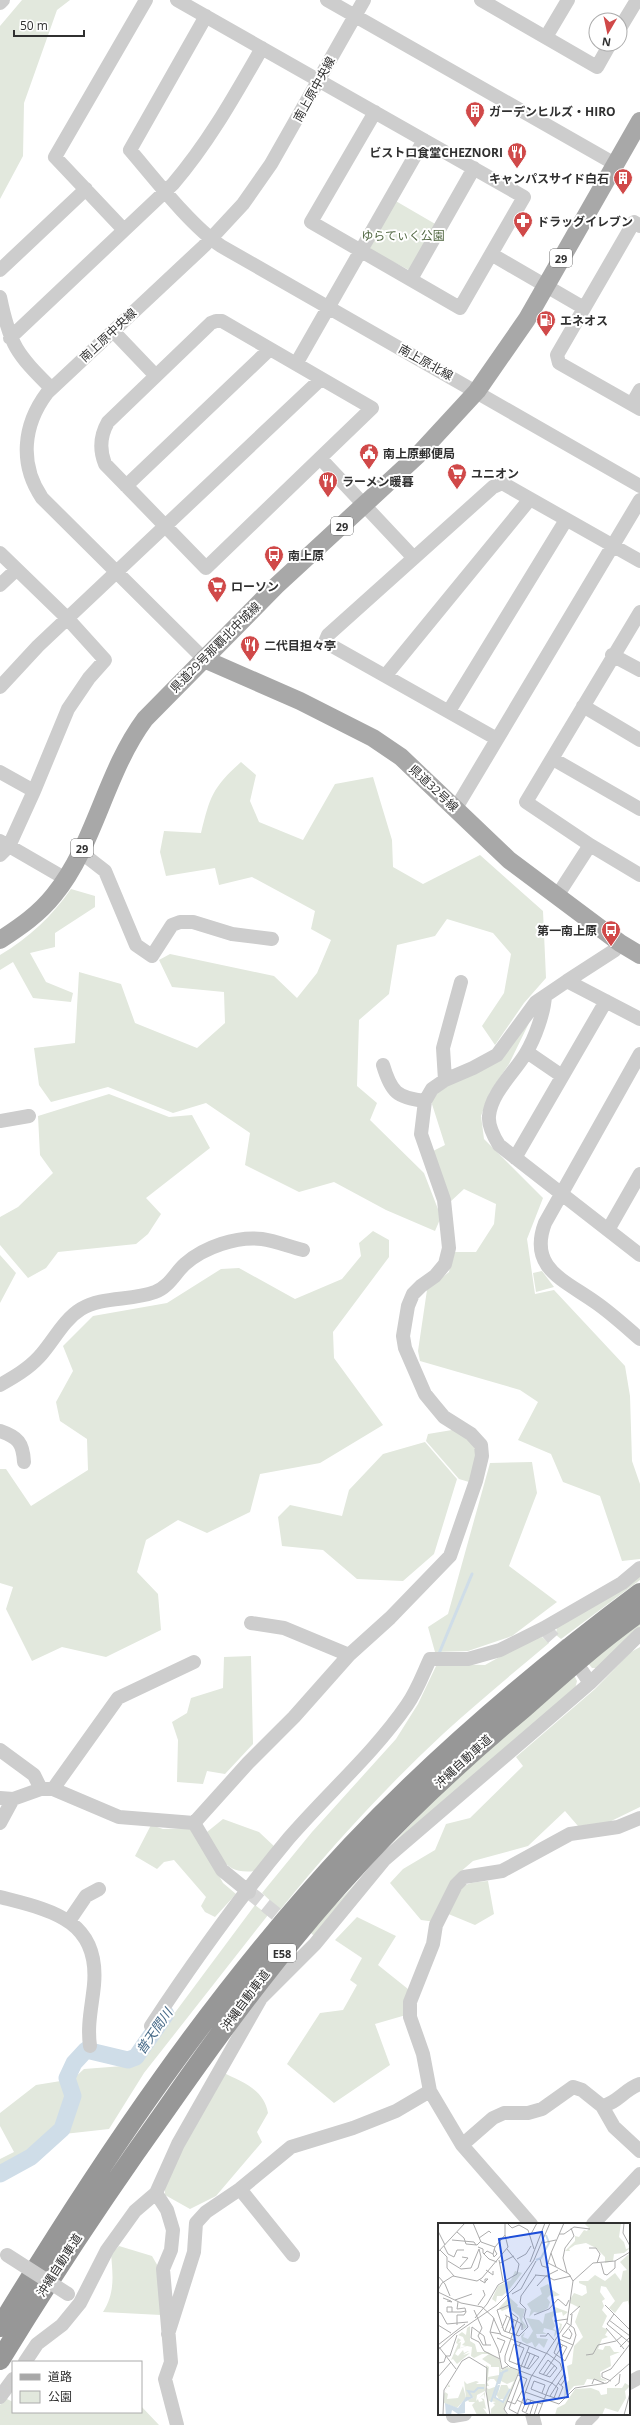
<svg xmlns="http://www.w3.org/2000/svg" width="640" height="2425" viewBox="0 0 640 2425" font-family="'Open Sans','Noto Sans JP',sans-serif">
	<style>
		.green { fill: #e2e8dd }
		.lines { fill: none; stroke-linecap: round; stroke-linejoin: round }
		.stream { stroke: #cfdde8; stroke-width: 3 }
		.river { stroke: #cfdde8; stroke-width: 17 }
		.minor-tunnel { stroke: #d6d6d6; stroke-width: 14; stroke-dasharray: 14 7; stroke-linecap: butt }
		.minor { stroke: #cdcdcd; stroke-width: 14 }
		.major { stroke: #a8a8a8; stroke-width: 18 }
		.highway { stroke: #979797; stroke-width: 20 }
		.minor-bridge { stroke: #cdcdcd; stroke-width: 14 }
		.labels { text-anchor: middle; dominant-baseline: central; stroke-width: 4; stroke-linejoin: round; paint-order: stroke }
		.shield { fill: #fff; stroke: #6e6e6e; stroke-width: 1 }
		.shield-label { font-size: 11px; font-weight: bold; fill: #303030 }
		.street-label { font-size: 12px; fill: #303030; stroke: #fff }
		.poi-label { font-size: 12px; font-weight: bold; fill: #303030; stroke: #fff; text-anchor: start }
		.park-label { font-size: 12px; fill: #516742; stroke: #fff }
		.water-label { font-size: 13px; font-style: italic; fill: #476b89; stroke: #fff }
		.inset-river { fill: none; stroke: #cfdde8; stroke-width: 2 }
		.inset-road { fill: none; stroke: #acacac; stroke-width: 1 }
		.view { fill: #1d4ed8; fill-opacity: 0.15; stroke: #1d4ed8; stroke-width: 2 }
		.inset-edge { fill: none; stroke: #303030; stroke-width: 2 }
	</style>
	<rect width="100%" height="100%" fill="#fff"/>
	<path class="green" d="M22 0H70L57 10 24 103 23 156 0 199V26Z
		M394 200 437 225 411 271 369 250Z
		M241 762 256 775 250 801 259 822 303 840 335 784 373 777 392 840 393 867 423 884 480 855 543 911 546 978 524 1003 495 1045 482 1026 504 993 511 954 493 933 447 919 435 936 397 945 389 994 359 1020 357 1086 377 1103 370 1120 424 1173 441 1217 435 1231 386 1210 334 1182 299 1192 245 1165 250 1133 206 1103 173 1113 108 1087 51 1102 39 1085 34 1048 75 1043 79 972 121 984 135 1023 197 1048 225 1023 224 992 172 987 159 960 170 954 274 976 297 998 317 973 331 940 311 929 315 911 252 877 219 885 215 868 166 876 160 852 164 831 201 833C210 797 212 788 241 762Z
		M71 889 95 896V907L55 933V947L30 953 46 982 73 993 71 1002 33 998 13 962 0 970V955C30 937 51 917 71 889Z
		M529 1023 509 1064 490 1092 481 1116 484 1139 543 1198 527 1239 535 1294 554 1290 625 1366 630 1396 632 1461 640 1484V1559L622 1561 600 1496 563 1482 551 1454 518 1440 538 1402 520 1390 420 1361 418 1351 427 1290 449 1272 453 1252H476L494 1224 496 1204 464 1189 450 1202 433 1151 445 1145 431 1101 441 1089Z
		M109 1094 169 1117 192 1115 210 1148 146 1198 161 1214 148 1234 136 1244 58 1252 46 1268 28 1278 0 1245V1217L18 1207 53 1173 40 1155 38 1116Z
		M373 1231 389 1240V1257L333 1332 334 1358 383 1425 320 1463 260 1474 250 1512 207 1533 178 1520 146 1540 137 1572 158 1594 161 1630 106 1657 62 1647 32 1661 6 1609 13 1587 0 1583V1469H6L31 1506 88 1470 87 1439 60 1421 56 1402 73 1371 63 1346 93 1316 167 1303 221 1269 239 1268 295 1299 342 1279 361 1256 359 1243Z
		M0 1255 16 1273 0 1303Z
		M542 1271 554 1287 536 1292 533 1273Z
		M458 1429 477 1445 478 1455 469 1482 459 1479 426 1441 428 1434Z
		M425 1442 457 1479 434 1554 403 1581 357 1579 323 1550 282 1546 278 1517 290 1505 342 1516 349 1490 383 1454Z
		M532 1462 537 1493 509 1566 557 1602 512 1636 468 1651 435 1652 428 1627 448 1614 490 1463Z
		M640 1574V1580L561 1639 556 1635 557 1626Z
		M640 1621V1628L599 1668H592L587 1662Z
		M542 1637 549 1643C513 1673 477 1703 443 1734 384 1789 330 1848 280 1910L262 1893 312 1832 396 1739 418 1704 437 1664 485 1665 534 1638Z
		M640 1647V1807L605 1824 578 1826 565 1811 528 1846 473 1861 459 1873 436 1922 421 1920 390 1883 403 1869 435 1850 446 1824 470 1818 523 1766 516 1757 595 1689 631 1652Z
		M251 1656 253 1744 225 1774 207 1771 203 1784 177 1782 178 1740 172 1722 187 1713 191 1698 223 1688 224 1657Z
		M574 1675 577 1681 575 1689 479 1772 315 1937 310 1932 441 1792Z
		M223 1819 259 1832 276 1848 255 1871C224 1875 220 1856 207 1832Z
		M151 1825 163 1829 193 1828 223 1883 236 1894 215 1917 205 1912 201 1906 206 1897 174 1860 164 1862 157 1869 135 1856Z
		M488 1881 494 1914 475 1925 446 1913C459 1888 458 1883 488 1881Z
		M255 1905 268 1915 144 2073 109 2129 64 2134 0 2176V2159L14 2152 0 2126V2113L36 2085 73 2079 84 2069 136 2065Z
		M357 1917 396 1936 378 1965 408 1989 406 2015 375 2024 390 2065 334 2103 287 2064 320 2013 343 2010 357 1985 350 1980 362 1958 335 1940Z
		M222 2072C242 2082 264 2089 268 2113L257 2132 262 2142 216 2196 190 2209 165 2195V2183Z
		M119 2246 152 2256 159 2268 161 2315 103 2312C115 2293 113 2276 111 2254Z
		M5 2398 13 2402V2412H141V2406L159 2425H0V2405Z"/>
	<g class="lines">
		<path class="stream" d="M438 1656 472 1574"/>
		<path class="river" d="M0 2174 31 2157 62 2129 73 2096 67 2078 74 2063 86 2050 128 2060 136 2057 166 2014"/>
		<path class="minor-tunnel" d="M544 1628 570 1657
			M249 1892 291 1926"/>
		<path class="minor" d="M177 0 524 197 460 308 311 222 375 112
			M327 0 615 164
			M481 0 597 67 610 44
			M0 3 3 0
			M206 16 130 150C154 178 191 226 221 246L640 486
			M620 28 637 0
			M546 37 568 0
			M640 226 634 222 557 355 559 363 640 409
			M124 230 55 157 146 0
			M491 254 584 308
			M0 270 86 189
			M411 279 474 168
			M0 297C10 346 17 354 51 388
			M216 321H222L372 408 206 568 105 464C99 449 100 436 108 422L211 323Z
			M113 331 156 376
			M10 338 173 184C209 142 235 95 262 48
			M296 364 424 140
			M632 404 640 390
			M320 458 413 557
			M126 486 270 349
			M0 553 67 618 105 660 89 678 68 709 34 791
			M0 585 16 570
			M612 655 640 670
			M204 659 42 498C19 464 23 425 47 393L204 246 243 204 271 164 364 0
			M386 675 530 499
			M0 687 38 646 321 379
			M583 706 640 740
			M449 711 566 520
			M497 739 325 642 328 635 493 487 502 483 640 561
			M553 759 640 809
			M0 772 34 791 9 846 0 841
			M456 808 640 500
			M590 845 526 802 640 612
			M80 854 87 857 105 871 136 945 152 956 172 925 180 922H193L232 934 272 939
			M0 855 9 846 66 879
			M557 896 590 845 640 875
			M567 981 615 950 620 943
			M545 996C544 1013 535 1038 526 1053 514 1073 491 1093 489 1116 488 1126 494 1137 499 1145L640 1255
			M527 1052 562 1076
			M640 1054 545 1223C528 1268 564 1280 595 1302 611 1313 625 1326 640 1339
			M383 1065C391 1092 397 1098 425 1101
			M445 1080 443 1048 461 982
			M0 1121 29 1116
			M515 1158 606 1001
			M608 1230 640 1174
			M0 1385C14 1377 28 1369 39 1357 53 1342 63 1320 81 1309 102 1296 131 1301 155 1292 169 1287 175 1273 185 1264 204 1247 237 1236 262 1239 276 1241 290 1247 303 1250
			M0 1431C18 1437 23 1443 24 1462
			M251 1623 284 1628 349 1655
			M582 1671 590 1683
			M0 1750 34 1775 41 1789
			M53 1789 118 1698 194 1662
			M0 1798 13 1799 41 1789H53L119 1817 194 1823
			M0 1823 13 1799
			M194 1823 248 1763 294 1717 349 1655 390 1618 450 1556 476 1481 482 1456 481 1445 471 1434 444 1417 434 1405 425 1394 405 1348 403 1336 408 1306 413 1294 421 1286 435 1276 445 1264 449 1248 444 1200 421 1134 425 1101 432 1089 445 1080 473 1068 497 1055 536 1002 567 981 640 1019
			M194 1823 222 1870 249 1892
			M0 1897C50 1910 100 1919 94 1985 92 2006 87 2024 90 2046
			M69 1921 86 1896 99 1889
			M151 2026C194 1961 239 1898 289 1838 328 1793 374 1753 407 1705 417 1691 423 1674 430 1659H468L500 1650 544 1628 622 1583 640 1568
			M602 2106 614 2127 640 2151
			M462 2145 493 2118 504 2113H528L542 2109 573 2087 582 2090 602 2106C616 2104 625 2089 640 2084
			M240 2189 293 2255
			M156 2193 167 2210 173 2230 171 2250 163 2269 171 2362 165 2379 177 2425
			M531 2224 462 2145 430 2091 423 2054 410 2017V2002L433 1944 436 1925 456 1885 464 1877 502 1871 570 1834 618 1827 640 1818
			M593 2224 640 2174
			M168 2334 194 2252 196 2223 206 2212 240 2189 291 2147 353 2128 396 2111 430 2091
			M25 2362 37 2344 62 2325 80 2303 107 2250 135 2211 156 2193 178 2144 261 1998 315 1944 384 1860 590 1683 640 1634
			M629 2383 640 2377
			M0 2397 13 2379
			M532 2414 535 2425
			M453 2416 465 2414
			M582 2425 593 2414"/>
		<path class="major" d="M204 659 300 701 373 738 401 757 509 860 620 943 640 955
			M0 940C20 927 39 914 54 895 95 845 105 773 145 719L276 586 417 456 477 391 527 319 640 121"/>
		<path class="highway" d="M0 2327C102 2159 216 1990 351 1846 440 1752 537 1670 640 1593
			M0 2360C52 2275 107 2192 165 2111 227 2022 291 1936 365 1857 415 1803 469 1754 525 1707 562 1674 599 1641 640 1612"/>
		<path class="minor-bridge" d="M7 2255 68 2294"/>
	</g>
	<defs>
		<symbol id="building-pin" viewBox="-11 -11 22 30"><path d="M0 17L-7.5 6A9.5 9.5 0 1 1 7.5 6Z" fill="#d04949" stroke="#fff"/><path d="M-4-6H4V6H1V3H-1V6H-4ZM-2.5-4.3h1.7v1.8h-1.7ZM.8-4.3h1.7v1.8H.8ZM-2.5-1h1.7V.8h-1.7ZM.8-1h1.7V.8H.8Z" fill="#fff"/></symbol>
		<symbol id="restaurant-pin" viewBox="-11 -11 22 30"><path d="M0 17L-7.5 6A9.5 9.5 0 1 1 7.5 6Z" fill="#d04949" stroke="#fff"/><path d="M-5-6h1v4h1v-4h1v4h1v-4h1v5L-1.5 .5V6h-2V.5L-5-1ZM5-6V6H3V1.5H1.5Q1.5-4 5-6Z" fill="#fff"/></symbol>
		<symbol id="pharmacy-pin" viewBox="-11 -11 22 30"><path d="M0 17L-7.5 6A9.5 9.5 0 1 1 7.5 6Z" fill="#d04949" stroke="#fff"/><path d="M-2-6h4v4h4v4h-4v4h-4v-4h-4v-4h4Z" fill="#fff"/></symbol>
		<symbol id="fuel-pin" viewBox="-11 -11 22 30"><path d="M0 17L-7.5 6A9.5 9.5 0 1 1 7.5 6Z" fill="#d04949" stroke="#fff"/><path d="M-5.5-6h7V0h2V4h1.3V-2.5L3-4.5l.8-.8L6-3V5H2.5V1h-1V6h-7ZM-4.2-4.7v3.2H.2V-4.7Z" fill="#fff"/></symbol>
		<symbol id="civic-pin" viewBox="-11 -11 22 30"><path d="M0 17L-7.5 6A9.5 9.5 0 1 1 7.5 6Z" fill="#d04949" stroke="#fff"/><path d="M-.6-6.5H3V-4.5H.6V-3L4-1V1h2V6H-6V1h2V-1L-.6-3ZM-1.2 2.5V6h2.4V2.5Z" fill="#fff"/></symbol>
		<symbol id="supermarket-pin" viewBox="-11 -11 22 30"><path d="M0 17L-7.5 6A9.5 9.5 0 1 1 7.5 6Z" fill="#d04949" stroke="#fff"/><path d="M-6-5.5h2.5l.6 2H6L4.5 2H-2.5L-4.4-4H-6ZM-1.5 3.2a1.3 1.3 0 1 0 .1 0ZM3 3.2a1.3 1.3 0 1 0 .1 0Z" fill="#fff"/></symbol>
		<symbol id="bus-pin" viewBox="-11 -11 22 30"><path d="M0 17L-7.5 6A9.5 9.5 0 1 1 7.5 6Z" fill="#d04949" stroke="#fff"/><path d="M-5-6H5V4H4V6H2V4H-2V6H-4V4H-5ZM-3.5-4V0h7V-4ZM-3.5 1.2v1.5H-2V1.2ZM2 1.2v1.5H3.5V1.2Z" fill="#fff"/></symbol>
	</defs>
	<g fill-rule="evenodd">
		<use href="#building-pin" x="464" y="100" width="22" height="30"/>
		<use href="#restaurant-pin" x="506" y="141" width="22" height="30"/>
		<use href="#building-pin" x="612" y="167" width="22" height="30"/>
		<use href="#pharmacy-pin" x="512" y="210" width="22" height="30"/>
		<use href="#fuel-pin" x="535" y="309" width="22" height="30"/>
		<use href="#civic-pin" x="358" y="442" width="22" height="30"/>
		<use href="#supermarket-pin" x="446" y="462" width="22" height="30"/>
		<use href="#restaurant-pin" x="317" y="470" width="22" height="30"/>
		<use href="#bus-pin" x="263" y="544" width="22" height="30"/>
		<use href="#supermarket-pin" x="206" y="575" width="22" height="30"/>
		<use href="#restaurant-pin" x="239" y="634" width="22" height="30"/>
		<use href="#bus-pin" x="600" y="919" width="22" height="30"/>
	</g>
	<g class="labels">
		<g class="shield">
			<rect x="550" y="249" width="22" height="18" rx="3"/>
			<rect x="331" y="517" width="22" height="18" rx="3"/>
			<rect x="71" y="839" width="22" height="18" rx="3"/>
			<rect x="268" y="1944" width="28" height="18" rx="3"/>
		</g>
		<g class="shield-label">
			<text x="561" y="258">29</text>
			<text x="342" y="526">29</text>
			<text x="82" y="848">29</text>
			<text x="282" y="1953">E58</text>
		</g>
		<g class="street-label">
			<text transform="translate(314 89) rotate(-61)">南上原中央線</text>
			<text transform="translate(108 335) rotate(-43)">南上原中央線</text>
			<text transform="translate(426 362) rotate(29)">南上原北線</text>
			<text transform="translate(215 647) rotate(-45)">県道29号那覇北中城線</text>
			<text transform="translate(434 788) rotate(43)">県道32号線</text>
			<text transform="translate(463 1761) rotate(-42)">沖縄自動車道</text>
			<text transform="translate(245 2000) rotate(-53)">沖縄自動車道</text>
			<text transform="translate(59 2265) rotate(-57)">沖縄自動車道</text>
		</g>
		<g class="poi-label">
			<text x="489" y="111">ガーデンヒルズ・HIRO</text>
			<text x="503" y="152" text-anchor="end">ビストロ食堂CHEZNORI</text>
			<text x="609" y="178" text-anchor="end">キャンパスサイド白石</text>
			<text x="537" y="221">ドラッグイレブン</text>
			<text x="560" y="320">エネオス</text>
			<text x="383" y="453">南上原郵便局</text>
			<text x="471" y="473">ユニオン</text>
			<text x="342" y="481">ラーメン暖暮</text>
			<text x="288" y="555">南上原</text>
			<text x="231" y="586">ローソン</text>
			<text x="264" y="645">二代目担々亭</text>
			<text x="597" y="930" text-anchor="end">第一南上原</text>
		</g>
		<g class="park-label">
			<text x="403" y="235">ゆらてぃく公園</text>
		</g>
		<g class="water-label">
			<text transform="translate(154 2031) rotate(-55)">普天間川</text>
		</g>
	</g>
	<g transform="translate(438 2223)">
		<rect width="192" height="192" fill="#fff"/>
		<path d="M146 0H183L181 14 186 19 188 26 192 25 186 30 176 31 175 38 167 40V34L158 25 148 20 137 22 131 26 132 28H127L137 18V13L141 14 146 7 149 8 151 5ZM192 30V87L190 78 185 79 177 90 171 85 177 78 168 64 163 63 162 69 167 76 164 78 166 83 164 87 169 93 164 104 170 107 167 112 170 114 164 116 160 126 165 127 167 123H172L176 129H182L172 133 173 143 162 149 163 155 170 158 149 156 146 162 136 163 126 174 127 163 131 157 129 143 134 141 136 123 145 114 137 99 142 85 132 80 133 75 136 70 144 73 149 70 148 63 141 60V58H150L157 52 167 58 177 50 183 58 185 48 189 47 182 39ZM77 48 84 50 70 68 64 73H59L58 79 54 76 60 63 73 57ZM110 61 113 66 122 72 114 74 112 72 109 75 112 79 110 85 101 90 96 89 91 94 93 87 89 81 104 71 102 65ZM71 74 80 82 79 84 87 86 84 97 89 104 85 107 81 93 71 85 64 88 61 85ZM117 84 130 89 125 93 124 89 118 90 114 95 117 103 115 106 119 108 122 103 121 100 124 101 123 106 116 114 117 108 106 105 105 109 109 111H98L99 115 110 116 106 125 101 120 97 125 94 119 89 121 84 118 83 113 87 109 85 114 90 116 95 108 88 95 101 97 105 101 107 91 116 88ZM32 103V118L37 121 39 129H50L62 137 63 147 70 144 81 148 66 186 69 192H53V186L57 182 55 180 58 179 51 178 50 185 48 165 51 166 62 162 60 171 63 162H69L71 166 67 176H61L58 171 57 175 66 179 76 158 69 161 63 158 62 162V154L60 161 56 156H52L49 159 51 163H48V142L51 144 50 154 61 152V144H53V142L44 136 51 131H44L36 135 33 133 34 124 29 123 20 126 17 131 20 133 25 127 26 130 30 128H31L25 132 32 130 19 141 15 136 13 137 20 121 18 120 20 115 23 117 20 120 23 119 22 125 28 123 24 122 27 119 25 114 20 112 24 109 28 112 29 105ZM26 158 29 161 38 158 41 159 38 161H47V168L39 172 38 179H31L30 177 36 174H28ZM187 160 192 163 187 168 188 175 180 189 167 185 164 192H117L119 185 127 181 137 166 153 165 161 168 163 172 169 171V165H184ZM11 161 12 164H9L7 169 10 171 9 176 20 175 25 163 28 175 19 185 6 180V192V171ZM47 169V176L46 171 40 176 41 179 45 178 43 175 46 176 48 186 45 185 50 192H39L34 182Z" fill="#e2e8dd"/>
		<path d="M28 174H36L27 179V190L20 191 14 187 13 192H8L7 180 20 185Z" fill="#cfdde8"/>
		<path class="inset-river" d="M98 37 103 35 111 20 108 12M61 161 65 149 70 147M34 174 30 168 36 169 40 165H46M56 174 65 179 72 166M57 174 61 162M53 179 63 149"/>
		<path class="inset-road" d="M35 0 43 19 57 24 67 12V0M69 0 74 5 81 2 90 7 96 26M186 0 185 10 192 23M0 8 7 22M19 9 26 15 28 21 39 22 43 18M93 11 99 0M121 11H126L136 4 152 6M41 15 51 8 53 10M14 17 36 19 38 22M104 20 118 17M6 23 10 31 16 34 19 27H26M40 24 45 26V30L51 36 59 39M151 25H158L162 31 159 40M2 27 9 34V45L16 53M0 29 27 0M113 30 110 40 118 44M46 31 49 28 55 31 57 24M55 31 56 34 59 31 56 26M79 36 88 31 93 23M102 36 104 43 111 45M61 37 65 58M10 38 23 46 33 45 41 26M92 39 107 0M62 40 76 33M163 40 166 51 169 52 177 45V38M22 44 30 35 24 34M48 47 55 52V48M36 48 40 45 43 34 41 26M129 50 125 35 127 25 136 13 133 5M97 52 108 53 116 57 133 53M0 53 7 61 12 73M108 53 120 47M42 57 47 60V56H50L47 59M135 58 155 40 177 38 192 29M99 63 108 53M0 67 4 60 15 53 39 58 44 55 70 24 67 12M0 69 23 80 44 84 55 94 63 112 110 131M74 71 83 66 98 38M5 75 13 78 14 79 9 78M17 77 34 71M40 82 47 72 45 67M167 82 192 107M36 87 44 105 40 113 45 122H53M0 89 3 90 9 101 30 99M14 89V84H9V89H23L28 88M72 89 71 82 59 87 66 108 81 113 90 104 86 94 88 86 82 80 83 73 98 52M72 89 80 95 67 133V139L72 144 114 160 120 165 116 175M176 91 169 101 192 120M67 92 84 101V107M96 92 111 86 120 76 128 83 131 77M132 92 142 83M37 95 49 81 60 62 79 51 81 41 69 26M56 95 52 109 63 111M171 97 192 113M116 98 130 96M0 102 13 110M19 102V92H26L28 89 27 85 19 86 20 79M34 104 33 115 41 119 46 128 62 136M34 104 46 113 48 122M64 105 69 93M168 105 186 126M131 106 134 111 132 116 124 113 133 102 134 91M67 108 72 95M52 109 60 126 64 146 70 143M71 110 76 97M78 112 83 101M102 113H108L110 110 116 117M59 115 67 118 62 130M83 119 81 123 76 121 71 138 91 146 101 134 89 129M120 120 116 130 127 138 135 122M0 122 27 101M1 124 18 146M182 124 192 114M0 127 17 111 59 82 77 64 96 37 112 0M148 132 155 131 160 122 178 118 184 113M123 135 129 124 120 120 121 116 135 122 138 112 136 105 129 100M110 137 119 145 112 154 101 150ZM0 140 6 139 8 133H12L19 112M79 142 86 125 81 123M86 145 92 130M89 146 97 132M105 152 125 122M108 153 117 142M0 154 13 139M173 158 164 154V150L173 146 192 121M154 161 156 156 166 160M123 162 128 155 126 150M177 163 181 160 182 151M87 169 121 181 137 165 169 160 192 140M104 170 107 162 96 158 93 166 108 172 120 176 125 164 120 160M112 173 126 151M79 177 87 181 89 176 104 181M69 178 77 181 85 166 89 156 80 152M87 181 84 188 92 192M88 189 93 177M5 192 6 167 24 138 31 134 49 145 48 168 52 192M70 192 66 186 91 124M79 192 93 154 129 99 135 58 131 51 118 44 113 30 126 0M82 192 71 186 83 153M94 192 92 191 96 179M96 192 100 180M100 192 111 164 124 146 122 140 110 131M186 192 192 170"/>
		<path class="view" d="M104 9 130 174 87 181 61 16Z"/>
		<rect width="192" height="192" class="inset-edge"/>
	</g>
	<rect x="12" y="2361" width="130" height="52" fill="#ffffff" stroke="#acacac"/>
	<rect x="20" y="2374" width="20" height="6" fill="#a8a8a8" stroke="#acacac"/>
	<text x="48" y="2381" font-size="12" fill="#303030">道路</text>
	<rect x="20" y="2391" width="20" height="12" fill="#e2e8dd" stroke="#acacac"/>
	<text x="48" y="2401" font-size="12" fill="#303030">公園</text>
	<g transform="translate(608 32) rotate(189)"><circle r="19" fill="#ffffff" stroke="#acacac"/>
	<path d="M0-3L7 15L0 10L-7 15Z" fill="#d04949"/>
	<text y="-6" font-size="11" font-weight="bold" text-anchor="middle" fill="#303030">N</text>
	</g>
	<path d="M14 30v6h70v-6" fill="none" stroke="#303030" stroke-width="2"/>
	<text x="20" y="30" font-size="12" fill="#303030" stroke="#ffffff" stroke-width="3" paint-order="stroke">50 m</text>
</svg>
